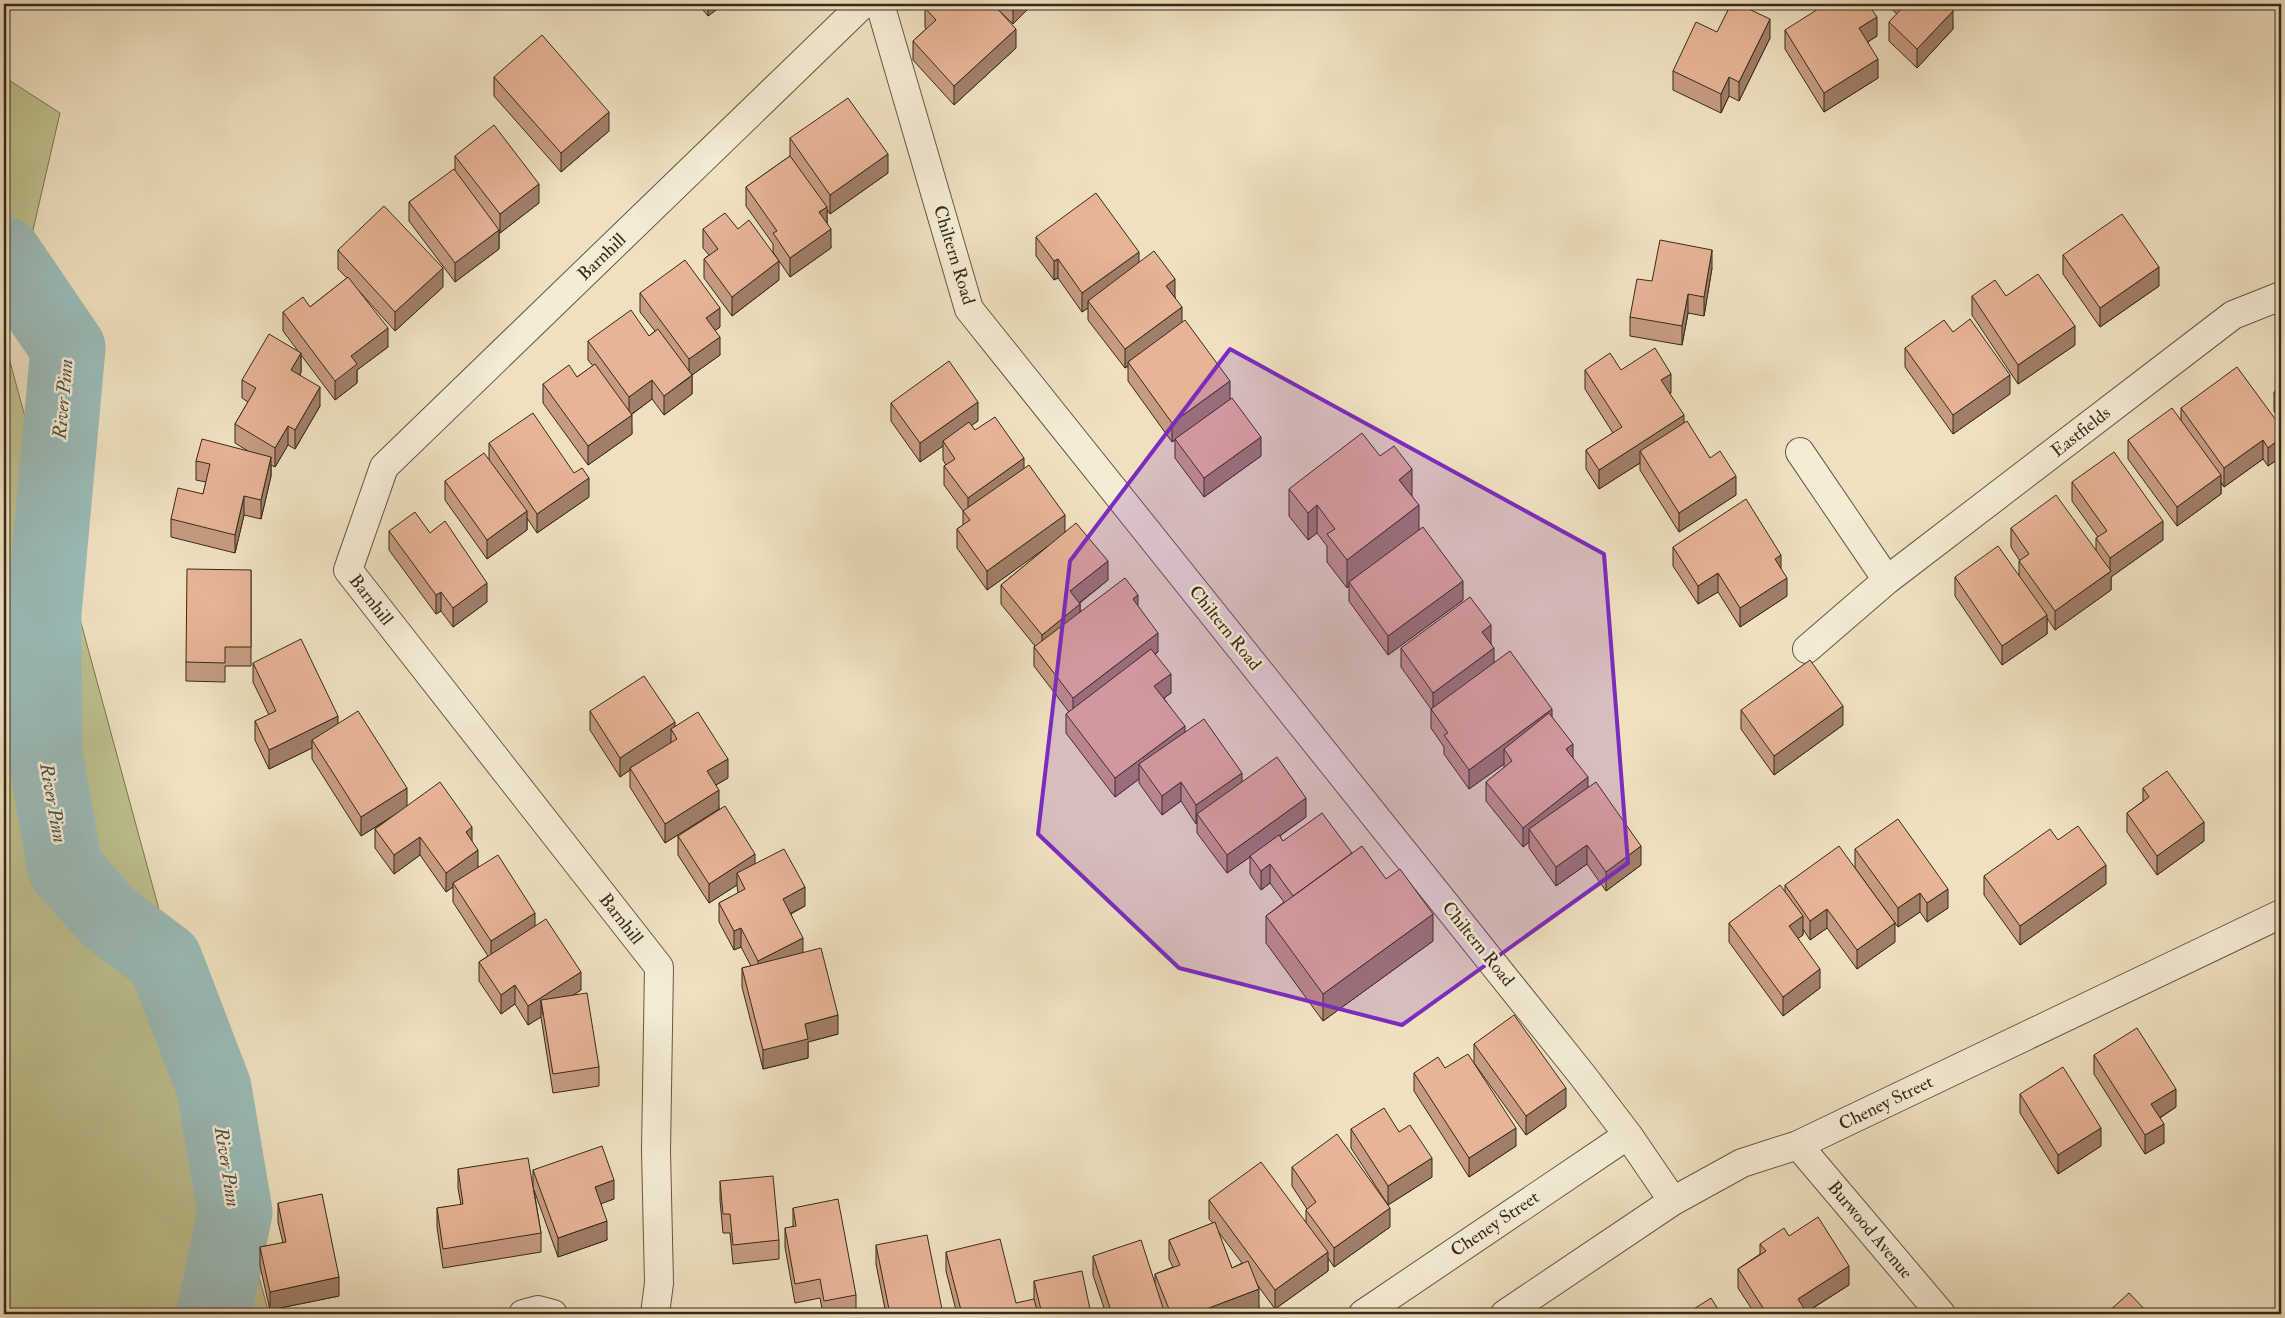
<svg xmlns="http://www.w3.org/2000/svg" width="2285" height="1318" viewBox="0 0 2285 1318" font-family="'IM FELL Double Pica',serif">
	<style>
		.green { fill: #bec18f; stroke: #7a7654 }
		.lines { fill: none; stroke-linecap: round; stroke-linejoin: round }
		.river { stroke: #9bbcb9; stroke-width: 75 }
		.minor-casing { stroke: #645844; stroke-width: 30 }
		.minor { stroke: #f5ecd6; stroke-width: 28 }
		.wall { fill: #c79b81; stroke: #362a1a; fill-rule: evenodd }
		.shaded-wall { fill: #a27e69; stroke: #362a1a }
		.building { fill: #e7b496; stroke: #362a1a }
		.marked { fill: #7b2cbf; fill-opacity: 0.2; stroke: #7b2cbf; stroke-width: 4; stroke-linejoin: round }
		.labels { text-anchor: middle; dominant-baseline: central; stroke-width: 5; stroke-linejoin: round; paint-order: stroke }
		.street-label { font-size: 18px; fill: #362a1a; stroke: #f5ecd6 }
		.water-label { font-size: 19px; font-style: italic; fill: #4f4e42; stroke: #f5ecd6 }
	</style>
	<rect width="100%" height="100%" fill="#efe1c0"/>
	<filter id="stains"><feTurbulence type="fractalNoise" baseFrequency=".004" numOctaves="4"/><feColorMatrix values="0 0 0 0 .2 0 0 0 0 .09 0 0 0 0 .02 0 0 0 .5 -.17"/></filter>
	<radialGradient id="worn" r=".72"><stop offset=".6" stop-color="#630" stop-opacity="0"/><stop offset="1" stop-color="#630" stop-opacity=".3"/></radialGradient>
	<path class="green" d="M4 77 60 113 6 347 269 1314H4Z"/>
	<g class="lines">
		<path class="river" d="M4 254 68 348 44 613 45 754 65 868 109 918 165 960 214 1088 235 1212 214 1314"/>
		<defs>
			<path id="minor" d="M880 4 969 309 1583 1076 1628 1135 1673 1201
				M1800 452 1887 580
				M1807 649 1887 580 2233 315 2281 296
				M1798 1145 1941 1314
				M523 1314 538 1310 553 1314
				M655 1314 659 1283 656 1151 659 967 348 570 384 467 863 4
				M1363 1314 1628 1135
				M1505 1314 1673 1201 1742 1163 1798 1145 2281 914"/>
		</defs>
		<use href="#minor" class="minor-casing"/>
		<use href="#minor" class="minor"/>
	</g>
	<path class="wall" d="M698 4H724L708 16Z
		M930 4H1033L1013 24 994 6 1016 48 954 105 913 60V41L926 29 925 27V8Z
		M1886 4H1958L1952 10 1953 29 1917 68 1889 41V22L1897 14Z
		M1785 30 1877 36 1868 42 1878 78 1824 112 1785 49Z
		M1770 38 1739 101 1729 96 1721 113 1673 90V71Z
		M494 77 609 131 561 172 494 96Z
		M790 138 888 173 830 214 827 210V223L831 248 790 277 773 252V244L746 206V187L790 156Z
		M455 156 539 203 500 233H499V249L455 282 409 221V202L455 170Z
		M703 229H738L779 280 732 316 704 278V259L709 255 703 248Z
		M1036 237 1139 262 1175 297 1182 323 1230 399 1261 456 1204 497 1175 458V440L1172 442 1128 381V366L1125 368 1088 320V308L1082 312 1058 278 1054 280 1036 256Z
		M338 250 443 287 395 331 359 291 388 347 357 370V383L335 400 301 355V372L300 375 320 406 295 449 288 445 275 467 271 465V476L261 519 244 515 235 553 171 537V519L203 494 206 482 196 480V461L248 451 235 443V424L248 402 242 398V380L298 351 283 331V312L310 307 347 278 338 269Z
		M2063 255 2159 286 2100 327 2063 274Z
		M1712 268 1704 316 1688 313 1682 345 1630 336V317L1652 281Z
		M640 293 720 327 715 330 720 355 692 375V394L664 415 652 399 631 415 632 434 588 465 543 403V384L577 377 593 366 588 360V341L649 336 655 331 640 312Z
		M1972 296H2006L2075 345 2018 384 1972 315Z
		M1905 348 2010 394 1953 434 1905 367Z
		M1585 370H1621L1671 393 1670 394 1684 423 1710 458 1736 495 1679 532 1640 470V463L1599 489 1586 469V450L1613 433 1585 389Z
		M2281 387V421L2274 411V392Z
		M891 403 978 421 971 425 975 430 1024 468 1065 532 1108 580 1080 603V611L1138 607 1158 652 1155 654 1171 693 1164 698 1185 732 1242 782 1306 817 1280 836 1283 841 1352 853 1433 941 1323 1021 1266 943V916L1284 902 1270 883 1261 890 1250 874V857L1227 873 1197 833V823L1196 824 1181 801 1162 815 1139 783V779L1115 797 1066 733V714L1069 712 1034 666V647L1035 646 1001 604V585L1053 542 987 590 957 548V529L963 525V511L944 485V466L946 465 943 460V446L920 462 891 421Z
		M2181 408 2281 427V457L2268 466 2263 459 2224 487 2221 482V494L2177 526 2128 459V440L2181 421Z
		M489 443 589 497 537 533 527 518V530L487 559 445 500V481L489 460Z
		M2072 482 2163 540 2111 577V590L2055 630 2047 618V634L2002 665 1955 596V577L2019 576V561H2020L2011 547V528L2096 551V538L2098 537 2072 501Z
		M1289 489 1412 497 1419 530 1463 600 1388 655 1349 601V586L1347 588 1327 562V546L1317 533 1308 540 1289 516Z
		M389 531 430 533 487 602 453 627 441 611 436 614 389 550Z
		M1673 547 1787 596 1740 627 1718 592 1698 604 1673 566Z
		M251 570V666H225V682L186 681V662Z
		M1491 644 1494 663 1552 717 1588 788 1641 865 1606 891 1587 864 1556 886 1529 848V842L1523 847 1486 801V782L1504 768V764L1469 789 1444 754V747L1431 728V709L1401 667V648Z
		M253 663 338 723 407 806 472 842 478 867 535 925 581 990 573 995 599 1067V1086L553 1093 541 1017 528 1025 515 1004 501 1014 479 981V962L488 956 453 902V887L446 892 420 855 394 874 375 848V829L387 820 361 836 312 759V748L269 769 255 740V721L269 715 253 682Z
		M1741 710 1843 725 1774 775 1741 729Z
		M590 711 675 726 728 778 716 785 719 809 665 843 630 787V770L620 777 590 730Z
		M2143 788 2204 841 2157 875 2127 832V813L2143 801Z
		M678 836 755 864 805 906 791 914 803 953 838 1034 808 1042V1058L763 1069 742 987V968L751 966 741 947 734 950 719 922V903L738 893 737 885 709 903 678 855Z
		M2058 840 2106 884 2020 945 1984 895V876Z
		M1855 849 1948 908 1927 922 1920 912 1898 927 1855 868Z
		M1785 885 1895 942 1857 969 1827 928 1810 940 1803 929V935L1798 938 1820 988 1783 1016 1729 942V923L1785 891Z
		M1474 1044 1566 1107 1526 1135 1474 1063 1516 1146 1469 1177 1414 1091V1073L1445 1068 1474 1063Z
		M2094 1055 2176 1107 2160 1118 2164 1143 2145 1154 2094 1074Z
		M2020 1094 2101 1146 2058 1174 2020 1113Z
		M1351 1129 1399 1132 1432 1177 1388 1205 1351 1148Z
		M1292 1167 1390 1227 1334 1267 1328 1258V1271L1275 1309 1256 1283 1259 1308 1242 1314H1106L1093 1275V1256L1155 1285V1274L1173 1267 1169 1259V1240L1213 1223 1209 1219V1200L1306 1223V1210L1307 1209 1292 1186ZM1217 1230 1242 1263 1232 1268Z
		M458 1169 533 1189V1170L614 1199 601 1203 607 1240 558 1257 534 1190 541 1233V1252L443 1268 437 1227V1208L461 1205 458 1188Z
		M720 1181 779 1240V1259L733 1264 730 1233H723L720 1200Z
		M278 1203 339 1296 270 1310 260 1266V1247L283 1243 278 1222Z
		M793 1208 856 1295V1314H823L820 1298 795 1303 785 1247V1228L793 1227Z
		M1789 1236 1849 1285 1807 1312V1314H1755L1738 1288V1269L1760 1254V1244Z
		M876 1245 943 1314H886L876 1264Z
		M946 1252 1016 1303 1036 1310 1034 1300V1281L1091 1314H957L946 1271Z"/>
	<path class="shaded-wall" d="M708 4H724L708 16Z
		M1014 4H1033L1013 24V5Z
		M1943 4H1958L1943 20Z
		M1953 11V29L1917 68V49Z
		M1877 17V36L1859 47V28Z
		M1770 19V38L1739 101V82Z
		M1016 29V48L954 105V86Z
		M1878 59V78L1824 112V93Z
		M1729 77V96L1721 113V94Z
		M609 112V131L561 172V153Z
		M888 154V173L830 214V195Z
		M539 184V203L500 233V214Z
		M827 207V225L819 212Z
		M831 229V248L790 277V258Z
		M499 230V249L455 282V263Z
		M1712 250V268L1704 316V297Z
		M1139 252V271L1088 301V308L1082 312V293Z
		M1058 259V278L1054 280V261Z
		M779 261V280L732 316V297Z
		M2159 267V286L2100 327V308Z
		M443 268V287L395 331V312Z
		M1175 279V298L1166 286Z
		M1688 294V313L1682 345V326Z
		M1182 307V326L1128 362V366L1125 368V349Z
		M720 308V327L706 337V318Z
		M2075 326V345L2018 384V365Z
		M388 328V347L357 370V383L335 400V381L351 356Z
		M720 337V355L692 375V394L664 415V396L689 378V359Z
		M301 353V372L291 389V370Z
		M1671 374V393L1661 399V380Z
		M2010 375V394L1953 434V415Z
		M652 380V399L629 416V397Z
		M1230 381V400L1172 442V423Z
		M320 387V406L295 449V430Z
		M978 402V421L945 444 943 441V446L920 462V443Z
		M632 415V434L588 465V446Z
		M1684 415V434L1640 451V463L1599 489V470Z
		M288 426V445L275 467V448Z
		M1261 437V456L1204 497V478Z
		M2281 438V457L2268 466V448Z
		M2263 440V459L2224 487V468Z
		M271 457V476L261 519V500Z
		M1024 458V477L968 517V498Z
		M1412 469V497L1399 480Z
		M2221 475V494L2177 526V507Z
		M1736 476V495L1679 532V513Z
		M589 478V497L537 533V514Z
		M244 496V515L235 553V535Z
		M1317 505V533L1308 540V513Z
		M1419 505V533L1349 582V586L1347 588V560Z
		M527 511V530L487 559V540Z
		M1065 515V534L987 590V571Z
		M2163 521V540L2111 577V590L2055 630V611L2110 572V558Z
		M1781 555V574L1775 559Z
		M1108 561V580L1070 610V591Z
		M1718 573V592L1698 604V586Z
		M1787 578V596L1740 627V608Z
		M1463 581V600L1388 655V636Z
		M487 583V602L453 627V608Z
		M441 592V611L436 614V595Z
		M1138 595V614L1133 599Z
		M1080 604V623L1042 654V635Z
		M2047 615V634L2002 665V646Z
		M1491 625V644L1482 632Z
		M1158 633V652L1073 717V698Z
		M1494 648V667L1433 712V693Z
		M1171 674V693L1154 705V686Z
		M1843 706V725L1774 775V756Z
		M1552 709V728L1504 749V764L1469 789V770Z
		M338 716V735L312 740V748L269 769V750Z
		M675 722V735L671 729V744L630 768V770L620 777V758Z
		M1185 726V744L1139 764V779L1115 797V778Z
		M1573 744V763L1566 749Z
		M728 759V778L707 790V771Z
		M1242 773V792L1197 814V823L1196 824V805Z
		M1588 777V796L1529 829V842L1523 847V828Z
		M1181 782V801L1162 815V796Z
		M407 788V807L361 836V817Z
		M719 790V809L665 843V824Z
		M1306 798V817L1250 857V856V857L1227 873V855Z
		M2204 822V841L2157 875V856Z
		M472 827V846L466 832Z
		M420 837V855L394 874V855Z
		M1587 845V864L1556 886V867Z
		M1641 846V865L1606 891V872Z
		M478 850V869L453 883V887L446 892V873Z
		M755 854V873H737V885L709 903V884Z
		M1270 864V883L1261 890V871Z
		M2106 865V884L2020 945V926Z
		M805 887V906L783 917V899Z
		M1948 889V908L1927 922V903Z
		M1920 893V912L1898 927V908Z
		M1827 909V928L1810 940V921Z
		M535 913V932L491 960V941Z
		M1433 914V941L1323 1021V994Z
		M1803 916V935L1789 945V926Z
		M1895 923V942L1857 969V950Z
		M741 928V947L734 950V931Z
		M803 938V957L758 980V961Z
		M1820 969V988L1783 1016V997Z
		M581 972V990L543 1015 541 1000V1017L528 1025V1006Z
		M515 985V1004L501 1014V995Z
		M838 1015V1034L808 1042V1058L763 1069V1050L805 1024Z
		M1566 1088V1107L1526 1135V1116Z
		M2176 1089V1107L2151 1123V1104Z
		M2164 1124V1143L2145 1154V1135Z
		M1516 1128V1146L1469 1177V1158Z
		M2101 1128V1146L2058 1174V1155Z
		M1432 1158V1177L1388 1205V1186Z
		M614 1180V1199L595 1206V1187Z
		M1390 1208V1227L1334 1267V1248Z
		M607 1221V1240L558 1257V1238Z
		M1328 1252V1271L1275 1309V1290Z
		M1849 1266V1285L1803 1314 1798 1299Z
		M339 1277V1296L270 1310V1292Z
		M1259 1289V1308L1242 1314H1193Z"/>
	<path class="building" d="M930 4H993L1016 29 954 86 913 41 936 20 925 8Z
		M1731 4H1738L1770 19 1739 82 1729 77 1721 94 1673 71 1696 22 1717 32Z
		M1826 4H1868L1877 17 1859 28 1878 59 1824 93 1785 30Z
		M1906 4H1946L1953 11 1917 49 1889 22Z
		M542 35 609 112 561 153 494 77Z
		M848 98 888 154 830 195 790 138Z
		M494 125 539 184 500 214 455 156Z
		M790 156 827 207 819 212 831 229 790 258 773 233 777 231 746 187Z
		M454 169 499 230 455 263 409 202Z
		M1096 193 1139 252 1082 293 1058 259 1054 261 1036 237Z
		M384 206 443 268 395 312 338 250Z
		M725 213 738 229 749 220 779 261 732 297 704 259 718 249 703 229Z
		M2122 214 2159 267 2100 308 2063 255Z
		M1660 240 1712 250 1704 297 1688 294 1682 326 1630 317 1637 279 1652 281Z
		M1154 251 1175 279 1166 286 1182 307 1125 349 1088 301Z
		M685 260 720 308 706 318 720 337 689 359 640 293Z
		M2038 274 2075 326 2018 365 1972 296 1995 280 2006 296Z
		M348 277 388 328 351 356 357 364 335 381 283 312 303 297 310 307Z
		M631 310 649 336 658 329 692 375 664 396 652 380 629 397 588 341Z
		M1970 319 2010 375 1953 415 1905 348 1944 320 1953 332Z
		M1185 320 1230 381 1172 423 1128 362Z
		M269 334 301 353 291 370 320 387 295 430 288 426 275 448 235 424 256 388 242 380Z
		M1655 348 1671 374 1661 380 1684 415 1599 470 1586 450 1622 427 1585 370 1610 353 1621 370Z
		M949 361 978 402 920 443 891 403Z
		M595 364 632 415 588 446 543 384 569 365 577 377Z
		M2237 367 2281 427V438L2268 448 2263 440 2224 468 2181 408Z
		M2281 387V402L2274 392Z
		M1232 398 1261 437 1204 478 1175 439Z
		M2172 408 2221 475 2177 507 2128 440Z
		M533 413 574 473 582 468 589 478 537 514 489 443Z
		M995 417 1024 458 968 498 944 466 955 459 943 441 969 422 975 430Z
		M1687 421 1710 458 1720 451 1736 476 1679 513 1640 451Z
		M1362 433 1380 456 1394 446 1412 469 1399 480 1419 505 1347 560 1327 534 1335 529 1317 505 1308 513 1289 489Z
		M202 439 271 457 261 500 244 496 235 535 171 519 178 488 203 494 210 464 196 461Z
		M2114 452 2163 521 2110 558 2096 538 2107 531 2072 482Z
		M484 453 527 511 487 540 445 481Z
		M1029 465 1065 515 987 571 957 529 970 520 963 511Z
		M2056 495 2111 571 2055 611 2019 561 2029 554 2011 528Z
		M1746 499 1781 555 1775 559 1787 578 1740 608 1718 573 1698 586 1673 547Z
		M415 512 430 533 445 521 487 583 453 608 441 592 436 595 389 531Z
		M1076 523 1108 561 1070 591 1080 604 1042 635 1001 585Z
		M1423 527 1463 581 1388 636 1349 582Z
		M1998 546 2047 615 2002 646 1955 577Z
		M187 569 251 570V647H225V663L186 662Z
		M1125 578 1138 595 1133 599 1158 633 1073 698 1034 647Z
		M1470 597 1491 625 1482 632 1494 648 1433 693 1401 648Z
		M301 639 338 716 269 750 255 721 276 711 253 663Z
		M1151 649 1171 674 1154 686 1185 726 1115 778 1066 714Z
		M1510 651 1552 709 1469 770 1444 735 1448 733 1431 709Z
		M1810 660 1843 706 1774 756 1741 710Z
		M644 676 675 722 620 758 590 711Z
		M358 711 407 788 361 817 312 740Z
		M698 712 728 759 707 771 719 790 665 824 630 768 677 739 671 729Z
		M1549 713 1573 744 1566 749 1588 777 1523 828 1486 782 1512 761 1504 749Z
		M1204 719 1242 773 1196 805 1181 782 1162 796 1139 764Z
		M1277 757 1306 798 1227 855 1197 814Z
		M2167 771 2204 822 2157 856 2127 813 2149 797 2143 788Z
		M440 782 472 827 466 832 478 850 446 873 420 837 394 855 375 829Z
		M1596 782 1641 846 1606 872 1587 845 1556 867 1529 829Z
		M725 806 755 854 709 884 678 836Z
		M1322 813 1352 853 1293 896 1270 864 1261 871 1250 856 1279 835 1283 841Z
		M1898 819 1948 889 1927 903 1920 893 1898 908 1855 849Z
		M2078 826 2106 865 2020 926 1984 876 2050 829 2058 840Z
		M1362 846 1386 879 1400 869 1433 914 1323 994 1266 916Z
		M1839 846 1895 923 1857 950 1827 909 1810 921 1785 885Z
		M784 849 805 887 783 899 803 938 758 961 741 928 734 931 719 903 745 889 737 873Z
		M498 855 535 913 491 941 453 883Z
		M1780 885 1803 916 1789 926 1820 969 1783 997 1729 923Z
		M546 919 581 972 528 1006 515 985 501 995 479 962Z
		M821 948 838 1015 805 1024 808 1039 763 1050 742 968Z
		M587 993 599 1067 553 1074 541 1000Z
		M1514 1015 1566 1088 1526 1116 1474 1044Z
		M2137 1028 2176 1089 2151 1104 2164 1124 2145 1135 2094 1055Z
		M1468 1054 1516 1128 1469 1158 1414 1073 1438 1057 1445 1068Z
		M2063 1067 2101 1128 2058 1155 2020 1094Z
		M1384 1108 1399 1132 1410 1125 1432 1158 1388 1186 1351 1129Z
		M1337 1134 1390 1208 1334 1248 1306 1210 1316 1202 1292 1167Z
		M602 1146 614 1180 595 1187 607 1221 558 1238 533 1170Z
		M528 1158 541 1233 443 1249 437 1208 463 1204 458 1169Z
		M1261 1162 1328 1252 1275 1290 1209 1200Z
		M773 1176 779 1240 733 1245 730 1214H723L720 1181Z
		M322 1194 339 1277 270 1292 260 1247 286 1242 278 1203Z
		M838 1199 856 1295 824 1301 820 1279 795 1284 785 1228 796 1226 793 1208Z
		M1818 1217 1849 1266 1798 1299 1807 1313 1806 1314H1767L1738 1269 1766 1251 1760 1244 1784 1228 1789 1236Z
		M1215 1222 1232 1268 1248 1261 1259 1289 1193 1314H1171L1155 1274 1180 1265 1169 1240Z
		M927 1235 943 1314H890L876 1245Z
		M1000 1239 1016 1303 1034 1299 1038 1314H962L946 1252Z
		M1141 1240 1165 1314H1112L1093 1256Z
		M1082 1271 1091 1314H1042L1034 1281Z
		M2129 1293 2149 1314H2106Z
		M1711 1298 1721 1314H1686Z"/>
	<path class="marked" d="M1230 349 1604 554 1628 863 1402 1025 1179 968 1038 834 1070 561Z"/>
	<g class="labels">
		<g class="street-label">
			<text transform="translate(954 255) rotate(73)">Chiltern Road</text>
			<text transform="translate(602 257) rotate(-44)">Barnhill</text>
			<text transform="translate(2081 432) rotate(-38)">Eastfields</text>
			<text transform="translate(371 600) rotate(52)">Barnhill</text>
			<text transform="translate(1225 628) rotate(51)">Chiltern Road</text>
			<text transform="translate(621 919) rotate(52)">Barnhill</text>
			<text transform="translate(1478 944) rotate(51)">Chiltern Road</text>
			<text transform="translate(1886 1103) rotate(-26)">Cheney Street</text>
			<text transform="translate(1495 1224) rotate(-34)">Cheney Street</text>
			<text transform="translate(1870 1230) rotate(50)">Burwood Avenue</text>
		</g>
		<g class="water-label">
			<text transform="translate(63 399) rotate(-85)">River Pinn</text>
			<text transform="translate(53 803) rotate(80)">River Pinn</text>
			<text transform="translate(227 1167) rotate(81)">River Pinn</text>
		</g>
	</g>
	<rect width="2285" height="1318" fill="none" stroke="#efe1c0" stroke-width="20"/>
	<rect x="5" y="5" width="2275" height="1308" fill="none" stroke="#362a1a" stroke-width="2.5"/>
	<rect x="10" y="10" width="2265" height="1298" fill="none" stroke="#362a1a"/>
	<rect width="100%" height="100%" filter="url(#stains)"/>
	<rect width="100%" height="100%" fill="url(#worn)"/>
</svg>
